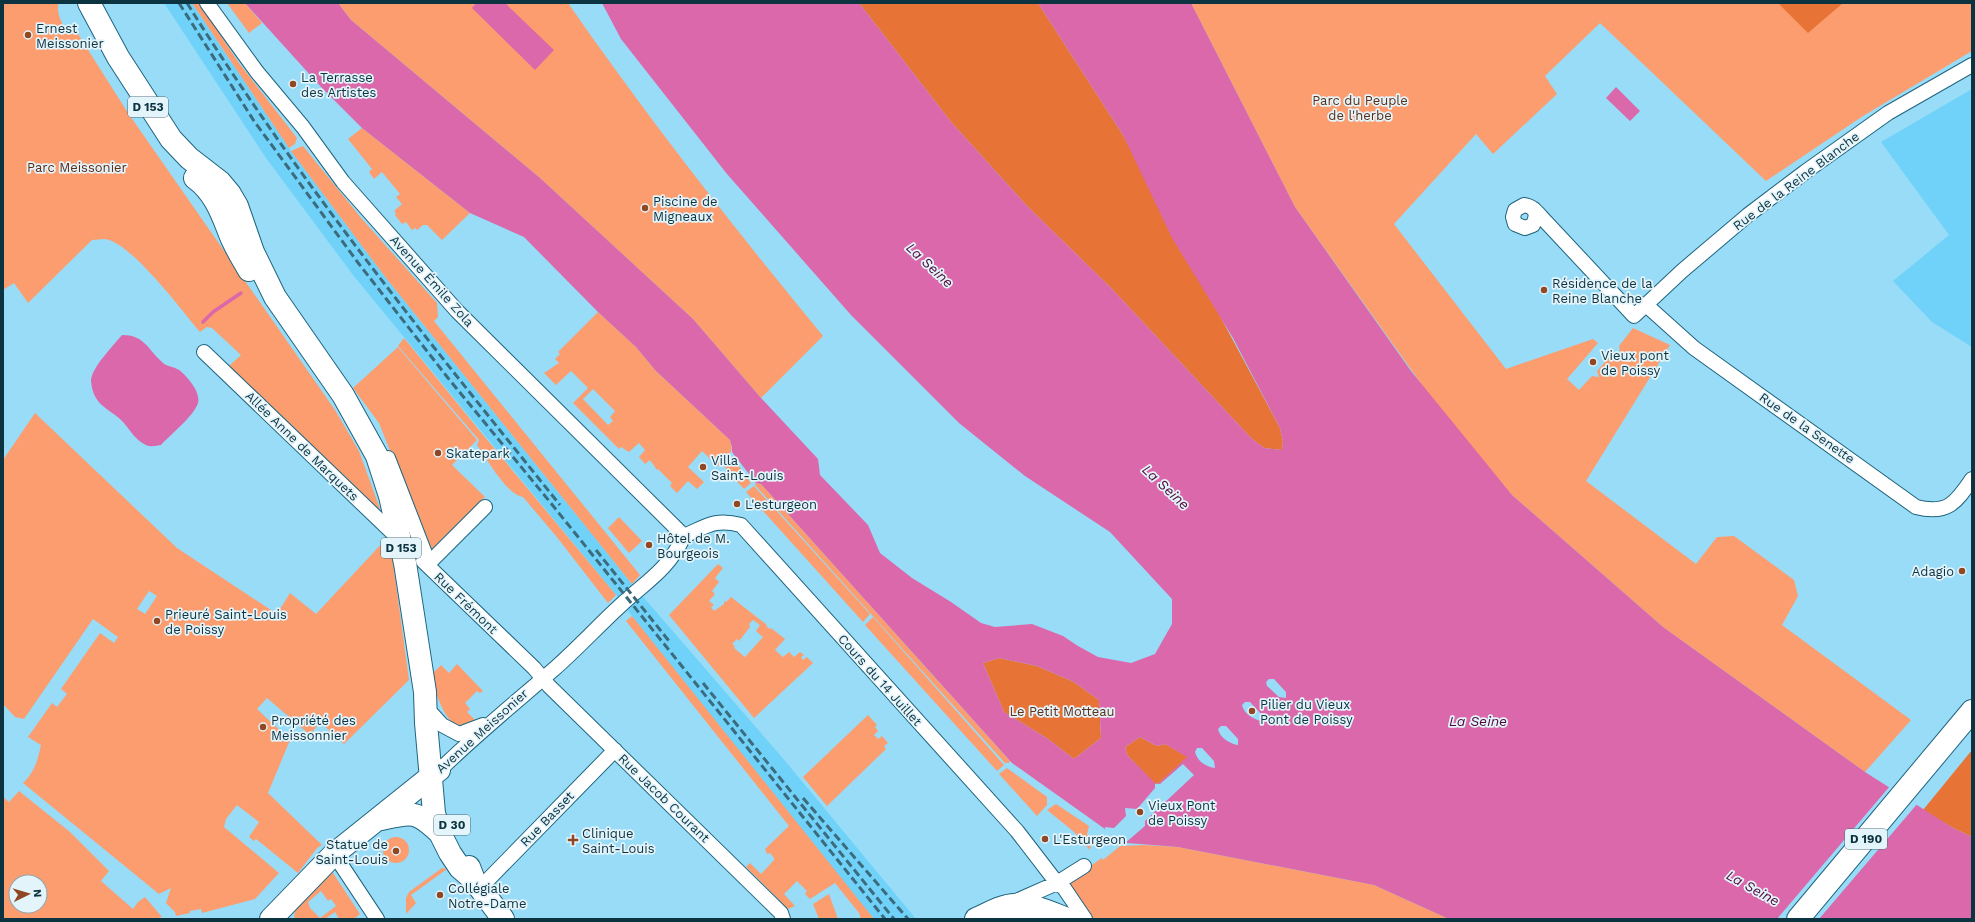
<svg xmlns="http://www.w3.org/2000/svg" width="1975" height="922" viewBox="0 0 1975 922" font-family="'Work Sans',sans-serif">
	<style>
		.built { fill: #70d2f9 }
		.green { fill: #fc9d6f; fill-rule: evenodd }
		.forest { fill: #e77436 }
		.water { fill: #da68aa; fill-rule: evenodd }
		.pier { fill: #98dcf8 }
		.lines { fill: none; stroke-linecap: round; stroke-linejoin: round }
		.stream { stroke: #da68aa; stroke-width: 3.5 }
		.street-casing { stroke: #1f647d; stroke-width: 16 }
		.primary-casing { stroke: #1f647d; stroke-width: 24 }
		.street { stroke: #fff; stroke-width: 14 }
		.primary { stroke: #fff; stroke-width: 22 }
		.rail { stroke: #3b6b7d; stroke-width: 3; stroke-dasharray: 8 4; stroke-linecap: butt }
		.poi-dot { fill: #8f4823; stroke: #e4f4fb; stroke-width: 1.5 }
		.labels { text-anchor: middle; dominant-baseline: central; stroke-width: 3.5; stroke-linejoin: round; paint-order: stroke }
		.shield { fill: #e4f4fb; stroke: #4d6d78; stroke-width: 1 }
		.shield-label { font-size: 12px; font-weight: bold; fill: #0c3340 }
		.poi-label { font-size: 13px; fill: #0c3340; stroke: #e4f4fb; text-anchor: start }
		.park-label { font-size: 13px; fill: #5e2f18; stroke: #e4f4fb }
		.street-label { font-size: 13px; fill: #0c3340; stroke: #e4f4fb }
		.water-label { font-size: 14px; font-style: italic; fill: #520939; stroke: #e4f4fb }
	</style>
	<rect width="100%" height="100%" fill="#98dcf8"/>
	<path class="built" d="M164 3H192L291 151 386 278 632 584 786 762 916 919H874L840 878 677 675 616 595 353 275 266 158Z
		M1972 89V347L1932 322 1893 281 1949 235 1881 142Z"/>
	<path class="green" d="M3 3H59C55 12 63 27 69 34H78L128 113 335 410 359 451 380 509 377 508 229 366 241 355 212 328 207 327 200 332C182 311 132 243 105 239 101 239 96 240 92 240L28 303 14 283 3 290Z
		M192 3H199L239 63 297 138 295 144 289 148Z
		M227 3H245L262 23 249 33Z
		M338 3H568C648 118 734 228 823 336L761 398 693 319 540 178 351 20Z
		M1191 3H1972V51L1863 116 1766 181 1600 23 1545 76 1557 94 1493 154 1476 134 1394 224 1506 369 1593 339 1598 343 1567 379 1579 390 1592 376 1599 377 1597 371 1614 352 1620 353 1619 346 1633 328 1670 345 1586 481 1696 564 1717 537 1734 536 1794 580 1798 596 1782 625 1911 720 1865 772 1663 627 1512 495 1435 403 1295 207Z
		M362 128 470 213 442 240 427 225H423L417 230 415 228 412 230 406 222 402 224 395 215 396 213 394 211 402 204 396 197 400 194 382 172 374 179 369 172 372 169 348 139Z
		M303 146 362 219 437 303 438 317 434 321 640 575 632 584 386 278 291 151Z
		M598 312 636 347 656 371 730 440C734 451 730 454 722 463L732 457 751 483 744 489 729 473 722 463 718 466 702 451 688 467 704 482 697 489 688 481 677 493 670 486 672 483 658 469 657 470 650 460 645 464 639 457 645 450 639 443 629 452 621 447 619 449 573 403 588 388 571 371 556 385 544 373 559 363 555 359 560 354 558 352ZM593 389 615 411 610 417 613 421 608 425 583 399Z
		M404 338 484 436 616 595 608 603 556 536 523 497C506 494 487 459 477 445L479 440 398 346Z
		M398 347 477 440 452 465 485 497 430 551 379 423 353 388Z
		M35 413 177 548 277 614 290 593 316 614 386 539 392 555 409 680 344 744 320 722 310 735 267 698 257 709 290 740 268 793 322 845 317 848 298 873 256 839 254 841 249 837 259 822 237 805 226 819 224 827 279 873 255 899 202 913 201 909 190 911V913L176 916 175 912 166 903 171 888 159 894 23 783C34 773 38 760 41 745L28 737 52 703 57 707 67 694 61 689 100 633 114 643 118 637 93 619 24 719 15 717 3 704V460ZM149 591 157 596 145 614 137 609Z
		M756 483 761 484 1010 761 1009 763H1005L755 485Z
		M754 486 870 614 863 622 746 492Z
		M619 517 642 541 629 553 608 528Z
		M718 564 723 568 715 578 719 582 712 591 715 594 709 601 714 605 711 607 714 611 724 604V601L726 602 731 597 767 625 766 626 770 629 771 628 785 639 775 650 783 657 789 652 794 657 800 652 804 655 801 657 803 660 807 657 813 663 754 718 669 615ZM753 620 760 625 756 631 763 637 745 657 734 648 735 646 732 644 737 639 739 641 750 627 749 624Z
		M632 616 874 919H861L859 913 835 883 810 899 805 894 807 891 797 881 784 894 795 906 788 909 746 867 750 863 761 874 774 860V858L770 853 767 854 765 849 789 826 626 621Z
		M873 617 1004 765 997 771 865 625Z
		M457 664 483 691 480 693 477 691 465 703 470 709 467 712 476 721C472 723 466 726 462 726 445 727 433 687 432 674L441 665 449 673Z
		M868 715 877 725 875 727 878 731 874 735 878 739 882 736 888 743 884 746 886 749 827 806 803 777Z
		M1007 768 1047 797V805L1037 816 999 774Z
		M19 791 70 832 109 871 101 881 133 909 138 902 145 897 162 917 155 919H3V797L9 802ZM16 882H40V906H16Z
		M1056 804 1089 826 1087 834 1091 843 1090 850 1073 831 1047 810Z
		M383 850a13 13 0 1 1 26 0a13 13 0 1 1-26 0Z
		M1144 845 1178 847 1374 885 1449 919H1088L1066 883 1102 858 1103 860 1120 846Z
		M442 868 447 869 411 895 416 903 406 914V898L409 892Z
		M328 873H333L360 914 354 919H339L335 912 325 919 312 918 297 919 294 917 295 910ZM321 891 328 901 331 899 336 906 320 918 310 908 308 902Z
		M829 894 838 919H819L813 904Z"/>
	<path class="forest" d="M859 3H1038L1123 135 1280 428 1283 442 1282 450 1264 448 1251 438 1112 289 1028 207 951 122Z
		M1778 3H1843L1808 33Z
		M999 658 1037 666 1074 682 1099 700 1101 738 1074 759 1048 739 1004 712 983 663Z
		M1140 737 1157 746 1165 744 1188 757 1159 783 1155 784 1127 755 1125 747Z
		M1972 750V837L1953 828 1923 810Z"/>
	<path class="water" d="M245 3H338L351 20 540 178 693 319 761 398 818 459 820 475 868 525 880 553 912 578 951 602 981 623 995 627 1032 624 1063 636 1078 646 1098 657 1131 663 1155 654 1172 624V599L1110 532 1025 476 959 423 851 315 727 174 621 39 602 3H859L951 122 1028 207 1112 289 1251 438 1264 448 1282 450 1283 442 1280 428 1233 338 1172 238 1123 135 1038 3H1191L1295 207 1411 371 1512 495 1663 627 1865 772 1953 828 1972 837V919H1449L1374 885 1178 847 1127 843 1105 829 1012 763 761 484 756 483 732 452V447L730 440 656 371 636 347 598 312 524 237 470 213 362 128 322 88ZM999 658 1037 666 1074 682 1099 700 1101 738 1074 759 1048 739 1004 712 983 663ZM1269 679H1274L1286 692V698L1279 697 1267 686 1266 682ZM1245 702H1250L1262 715V721C1254 720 1244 714 1242 705ZM1221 726H1226L1238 739V745C1230 744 1220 738 1218 729ZM1140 737 1157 746 1165 744 1187 757 1159 783 1156 784 1127 755 1125 747ZM1197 748H1202L1214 761 1215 768C1206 767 1197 761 1195 752Z
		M476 3H505L554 50 535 70 472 8Z
		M1616 87 1640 111 1630 121 1606 98Z
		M122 335C144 335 147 348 161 361 166 367 173 366 179 370 187 376 201 392 198 403 194 416 171 434 161 445 158 445 153 447 149 446 135 442 130 428 120 419 106 407 93 404 91 381 91 368 114 345 122 335Z"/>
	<path class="pier" d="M1183 764 1194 775 1145 821V826L1124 844 1106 832 1105 827 1114 828 1126 816 1125 808 1137 809 1155 788V784H1160Z
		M1890 786 1918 803 1819 919H1777Z"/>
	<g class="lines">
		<path class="stream" d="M203 322 213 312 241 293"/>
		<defs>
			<path id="street" d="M207 3 257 72 303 127 343 182 457 311 684 536
				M1534 209 1536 216 1533 225 1525 228 1515 224 1513 217 1515 210 1524 205C1534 206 1540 216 1547 223L1634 316 1682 271 1748 215 1805 172 1888 113 1972 65
				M1645 304 1694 348 1916 507C1947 515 1956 503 1972 479
				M204 352 399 539
				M388 458 426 556 427 565 534 668 549 686 781 913 783 919
				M684 536C707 526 715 518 741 525L1017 831 1057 883 1064 888 1085 919
				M423 561 427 565 485 507
				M432 714 442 725 459 734 483 725
				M443 767C478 733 516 702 553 670 576 650 598 626 621 605 647 581 668 570 684 536
				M334 854 377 919
				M480 888 615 750
				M1014 902 1057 883 1084 866
				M1004 919 1028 915 1039 917"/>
			<path id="primary" d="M89 3 118 57 171 139 189 158 220 182 230 194 237 206 253 252 275 297 343 395 377 456 390 496 405 563 425 692 426 723 434 813 439 831 450 853 460 868 474 880
				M195 178C216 193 223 217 232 239 237 250 243 260 249 270
				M381 819C412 812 416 810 440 833
				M469 867 474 880 503 919
				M271 919 334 854 439 770
				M976 919C986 915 996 908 1007 906 1026 901 1049 912 1067 919
				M1798 919 1972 711"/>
		</defs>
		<use href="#street" class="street-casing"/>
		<use href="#primary" class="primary-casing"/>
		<use href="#street" class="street"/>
		<use href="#primary" class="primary"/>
		<path class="rail" d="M179 3 254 121 359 264 448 378 550 502 885 919
			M187 3C298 181 429 342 560 505
			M596 550 669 641
			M703 683 894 919
			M803 798 908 919"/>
	</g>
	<g class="poi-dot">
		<circle cx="28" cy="35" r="4"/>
		<circle cx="293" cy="84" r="4"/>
		<circle cx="645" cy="208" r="4"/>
		<circle cx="1544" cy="290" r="4"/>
		<circle cx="1593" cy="362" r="4"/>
		<circle cx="438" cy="453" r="4"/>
		<circle cx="703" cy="467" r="4"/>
		<circle cx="737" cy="504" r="4"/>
		<circle cx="649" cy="545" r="4"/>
		<circle cx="1962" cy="571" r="4"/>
		<circle cx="157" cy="621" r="4"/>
		<circle cx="1252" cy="711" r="4"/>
		<circle cx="263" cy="727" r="4"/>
		<circle cx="1140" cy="812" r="4"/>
		<circle cx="1045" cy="839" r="4"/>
		<path d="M571 834h4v4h4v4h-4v4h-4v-4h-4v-4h4z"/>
		<circle cx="396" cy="851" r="4"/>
		<circle cx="440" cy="895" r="4"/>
	</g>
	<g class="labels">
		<g class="shield">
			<rect x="128" y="97" width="40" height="20" rx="3"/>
			<rect x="381" y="538" width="40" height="20" rx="3"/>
			<rect x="434" y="815" width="36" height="20" rx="3"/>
			<rect x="1845" y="829" width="42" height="20" rx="3"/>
		</g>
		<g class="shield-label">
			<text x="148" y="107">D 153</text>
			<text x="401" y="548">D 153</text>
			<text x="452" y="825">D 30</text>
			<text x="1866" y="839">D 190</text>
		</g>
		<g class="poi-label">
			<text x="36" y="28">Ernest<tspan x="36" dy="15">Meissonier</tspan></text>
			<text x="301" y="77">La Terrasse<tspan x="301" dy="15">des Artistes</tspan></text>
			<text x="653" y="201">Piscine de<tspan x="653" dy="15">Migneaux</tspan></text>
			<text x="1552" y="283">Résidence de la<tspan x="1552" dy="15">Reine Blanche</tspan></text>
			<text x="1601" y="355">Vieux pont<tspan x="1601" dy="15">de Poissy</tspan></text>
			<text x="446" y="453">Skatepark</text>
			<text x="711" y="460">Villa<tspan x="711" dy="15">Saint-Louis</tspan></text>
			<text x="745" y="504">L'esturgeon</text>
			<text x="657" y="538">Hôtel de M.<tspan x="657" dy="15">Bourgeois</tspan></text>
			<text x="1954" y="571" text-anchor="end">Adagio</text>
			<text x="165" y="614">Prieuré Saint-Louis<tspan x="165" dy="15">de Poissy</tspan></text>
			<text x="1260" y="704">Pilier du Vieux<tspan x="1260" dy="15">Pont de Poissy</tspan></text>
			<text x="271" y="720">Propriété des<tspan x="271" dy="15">Meissonnier</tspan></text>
			<text x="1148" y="805">Vieux Pont<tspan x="1148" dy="15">de Poissy</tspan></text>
			<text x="582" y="833">Clinique<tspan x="582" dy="15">Saint-Louis</tspan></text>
			<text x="1053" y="839">L'Esturgeon</text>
			<text x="388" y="844" text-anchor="end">Statue de<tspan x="388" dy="15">Saint-Louis</tspan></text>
			<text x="448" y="888">Collégiale<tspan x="448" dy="15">Notre-Dame</tspan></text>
		</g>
		<g class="park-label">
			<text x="1360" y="100">Parc du Peuple<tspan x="1360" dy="15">de l'herbe</tspan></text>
			<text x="77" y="167">Parc Meissonier</text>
			<text x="1062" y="711">Le Petit Motteau</text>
		</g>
		<g class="street-label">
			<text transform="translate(1796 181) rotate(-37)">Rue de la Reine Blanche</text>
			<text transform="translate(432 281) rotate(48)">Avenue Émile Zola</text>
			<text transform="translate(1807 428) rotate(35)">Rue de la Senette</text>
			<text transform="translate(302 446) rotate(44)">Allée Anne de Marquets</text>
			<text transform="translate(466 603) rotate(44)">Rue Frémont</text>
			<text transform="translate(880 680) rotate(48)">Cours du 14 Juillet</text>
			<text transform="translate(482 731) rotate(-42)">Avenue Meissonier</text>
			<text transform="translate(664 798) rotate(44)">Rue Jacob Courant</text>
			<text transform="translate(547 819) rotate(-46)">Rue Basset</text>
		</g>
		<g class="water-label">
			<text transform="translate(930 265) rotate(43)">La Seine</text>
			<text transform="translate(1166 487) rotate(43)">La Seine</text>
			<text x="1478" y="721">La Seine</text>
			<text transform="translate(1753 888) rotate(29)">La Seine</text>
		</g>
	</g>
	<rect width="1975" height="922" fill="none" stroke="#0c3340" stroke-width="8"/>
	<g transform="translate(28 894) rotate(85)"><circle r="19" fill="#e4f4fb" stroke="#8ea7b0"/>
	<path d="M0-3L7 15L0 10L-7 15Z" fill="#8f4823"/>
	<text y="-6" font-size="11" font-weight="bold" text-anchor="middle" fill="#0c3340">N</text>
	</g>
</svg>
